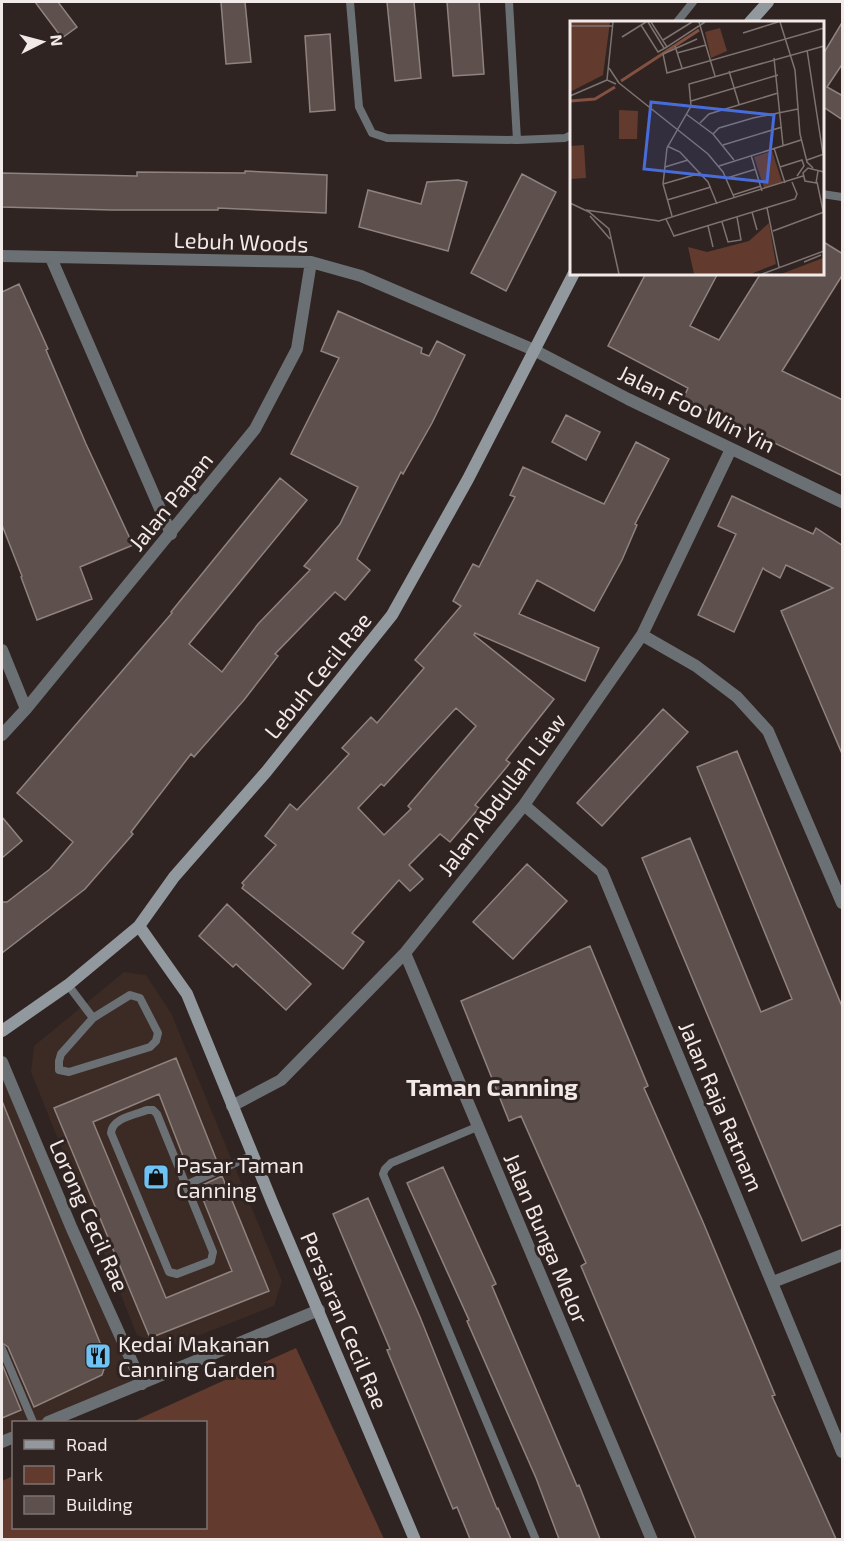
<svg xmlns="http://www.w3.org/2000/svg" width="844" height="1541" viewBox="0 0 844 1541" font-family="'Exo 2',sans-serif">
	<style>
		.built { fill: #3c2a25 }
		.green { fill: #623b2e }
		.building { fill: #5e514d; stroke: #90827e; stroke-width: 1.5; fill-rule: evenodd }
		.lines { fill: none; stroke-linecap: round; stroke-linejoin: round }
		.lane { stroke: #6a7073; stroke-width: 8 }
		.street { stroke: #6a7073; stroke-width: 12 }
		.secondary { stroke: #91999e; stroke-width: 12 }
		.labels { text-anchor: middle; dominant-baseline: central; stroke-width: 6; stroke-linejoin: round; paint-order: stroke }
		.street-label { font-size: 22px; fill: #f2eae8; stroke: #2f2421 }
		.poi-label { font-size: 22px; fill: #f2eae8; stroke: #2f2421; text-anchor: start }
		.neighbourhood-label { font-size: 24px; font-weight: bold; fill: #f2eae8; stroke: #2f2421 }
		.inset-river { fill: none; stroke: #825141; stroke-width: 3 }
		.inset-road { fill: none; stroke: #7d7371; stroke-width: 1.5 }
		.view { fill: #486ddb; fill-opacity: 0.15; stroke: #486ddb; stroke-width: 3 }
		.inset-edge { fill: none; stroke: #f2eae8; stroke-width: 3 }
	</style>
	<rect width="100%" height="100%" fill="#2f2421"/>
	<path class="built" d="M124 972 146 975 171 1013 282 1281 274 1306 167 1348 137 1335 31 1072 34 1046Z
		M2 1069 138 1383 43 1422H14L13 1435 2 1440Z"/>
	<path class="green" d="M296 1348 384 1539H2V1481L13 1476 14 1528H206V1422H132Z"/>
	<path class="building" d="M35 2H58L77 27 62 38Z
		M221 2H245L251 62 226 64Z
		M387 2H414L421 78 395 81Z
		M447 2H479L484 74 453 76Z
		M843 21V63L827 87 843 96V120L822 106V56Z
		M330 34 335 110 310 112 305 36Z
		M245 171 327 175 326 213 218 208V210H112L2 207V173L137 176V172L245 173Z
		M522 174 556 192 506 291 471 273Z
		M458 180 467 182 448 251 359 227 368 190 421 204 427 182Z
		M822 241 843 254V274L782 371 843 400V476L683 399 688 388 608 346 646 273H718L690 326 719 340 761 273H822Z
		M19 284 48 349 46 350 86 444 133 545 80 567 92 599 37 620 21 577 22 576 2 525V292Z
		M338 311 422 348 421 353 429 356 437 341 465 355 432 423 403 474 401 472 357 559 370 570 345 600 335 592 275 654 278 656 244 700 194 757 191 754 131 832 133 834 85 889 2 953V902H7L50 869 73 842 17 793 172 613 171 612 280 478 307 500 189 644 222 672 258 624 310 570 304 566 340 524 358 487 291 454 339 358 321 351Z
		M566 415 600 432 586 460 552 442Z
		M636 442 669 459 635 524 637 525 622 560 594 611 537 580 519 614 599 648 585 681 475 633 474 635 554 699 506 760 510 763 475 805 479 808 450 842 440 834 409 865 423 879 410 891 399 880 352 933 364 942 343 969 242 888 244 885 242 883 276 845 265 836 290 804 297 810 349 754 342 748 371 717 377 723 424 668 415 660 461 606 453 601 473 564 479 567 515 497 510 495 523 467 604 504ZM456 708 476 726 408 806 411 809 384 835 358 808 381 784 384 786Z
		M732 496 813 534 816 528 843 546V756L781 611 833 588 786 565 780 578 765 570 763 568 734 632 698 615 736 534 718 526Z
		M663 709 688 732 602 826 577 803Z
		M737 751 843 1009V1224L802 1241 642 858 690 838 761 1012 792 999 697 767Z
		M2 817 22 841 2 858Z
		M527 864 567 901 513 959 473 922Z
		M227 904 311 984 286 1010 236 964 233 967 199 936Z
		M590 946 648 1086 644 1088 703 1222 775 1395 772 1396 836 1539H696L581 1266 586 1263 521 1116 509 1121 461 1001Z
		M176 1058 218 1164 193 1175 190 1168 188 1169 159 1094 93 1122 166 1298 232 1271 198 1187 222 1176 269 1291 150 1338 54 1108Z
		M2 1101 107 1360 102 1375 34 1407 8 1347 2 1343Z
		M443 1167 496 1284 492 1286 577 1486 579 1485 600 1539H559L536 1478 467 1321 469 1320 407 1183Z
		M368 1198 420 1317 497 1509 498 1508 511 1539H470L457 1507 453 1509 387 1350 390 1349 333 1214Z
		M2 1364 21 1410 2 1418Z"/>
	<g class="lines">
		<path class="lane" d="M350 2 359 107 372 133 387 138 517 140 565 138 571 135
			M509 2 517 140
			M677 22 693 2
			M822 194 842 197
			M68 985 93 1018
			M130 995 140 998 158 1033 156 1041 150 1047 69 1072 59 1070V1061L61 1054 93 1018Z
			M147 1110H153L157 1114 213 1252 211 1261 177 1274 169 1272 111 1133C112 1118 135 1115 147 1110Z
			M477 1127 391 1163 385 1169 383 1174 536 1540
			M186 1185 253 1155
			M2 1349 33 1422"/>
		<path class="street" d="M2 256 311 262 361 276 534 350 628 399 842 502
			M51 258 171 534
			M642 635 696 666 737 697 768 731 842 903
			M2 650 26 709
			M2 735 26 709 255 429 297 349 311 262
			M524 805 602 872 842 1452
			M405 953 652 1540
			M2 1062 72 1229 142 1384
			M232 1106 281 1080 405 953 524 805 642 635 731 449
			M773 1282 842 1255
			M48 1422 319 1310
			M2 1442 14 1437"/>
		<path class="secondary" d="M750 22 768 2
			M139 926 187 994 272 1202 415 1540
			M2 1031 68 985 139 926 174 877 266 772 392 615 468 479 574 273"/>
	</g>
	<defs>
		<symbol id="shop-square" viewBox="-11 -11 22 22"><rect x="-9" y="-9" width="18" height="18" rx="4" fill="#6fc2f4" stroke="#2f2421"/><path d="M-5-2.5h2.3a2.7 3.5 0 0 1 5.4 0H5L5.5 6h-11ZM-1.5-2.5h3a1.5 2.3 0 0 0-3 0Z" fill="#111"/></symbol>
		<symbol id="restaurant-square" viewBox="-11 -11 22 22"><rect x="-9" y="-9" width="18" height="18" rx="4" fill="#6fc2f4" stroke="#2f2421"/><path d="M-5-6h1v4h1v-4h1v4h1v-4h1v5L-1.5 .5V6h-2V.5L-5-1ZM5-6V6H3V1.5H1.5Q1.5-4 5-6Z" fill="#111"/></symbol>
	</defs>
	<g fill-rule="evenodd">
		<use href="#shop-square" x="141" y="1162" width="30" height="30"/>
		<use href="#restaurant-square" x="83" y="1341" width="30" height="30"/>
	</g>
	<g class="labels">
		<g class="street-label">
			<text transform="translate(241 241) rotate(2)">Lebuh Woods</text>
			<text transform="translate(697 408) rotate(26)">Jalan Foo Win Yin</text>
			<text transform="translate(170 501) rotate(-51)">Jalan Papan</text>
			<text transform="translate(317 675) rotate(-51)">Lebuh Cecil Rae</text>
			<text transform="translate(501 794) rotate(-53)">Jalan Abdullah Liew</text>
			<text transform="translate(722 1106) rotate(67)">Jalan Raja Ratnam</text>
			<text transform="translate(90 1215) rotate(66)">Lorong Cecil Rae</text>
			<text transform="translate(547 1238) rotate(67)">Jalan Bunga Melor</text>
			<text transform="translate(345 1320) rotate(67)">Persiaran Cecil Rae</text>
		</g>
		<g class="poi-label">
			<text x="176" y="1164">Pasar Taman<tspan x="176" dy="25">Canning</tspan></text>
			<text x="118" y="1343">Kedai Makanan<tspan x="118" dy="25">Canning Garden</tspan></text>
		</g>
		<g class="neighbourhood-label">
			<text x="492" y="1086">Taman Canning</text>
		</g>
	</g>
	<g transform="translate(570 21)">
		<rect width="254" height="254" fill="#2f2421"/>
		<path d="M0 1H40L33 54 0 71ZM150 7 157 30 141 37 135 11ZM49 89 68 90 67 118H49ZM14 124 16 157 0 158V125ZM202 130 212 161 194 167 184 136Z" fill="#623b2e"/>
		<path d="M199 202 206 243 181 253H124L118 226 137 231 179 220ZM253 237V253H211Z" fill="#623b2e"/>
		<path class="inset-river" d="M51 60 129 9M0 80 25 78 45 66"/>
		<path class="inset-road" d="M43 1 37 59 46 63M78 1 94 27M81 1 97 26 135 1M129 1 145 55M210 1 225 49 230 113 237 141 243 147M71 4 88 31 97 26M0 5H42M173 12 208 1M52 16 76 1M127 18 93 33 97 52 254 7M93 19 122 1M105 25 112 47M237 29 253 133M107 32 136 24M204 37 213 124M39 47 49 62M159 50 169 83M49 62 138 133 153 151 164 176M0 75 37 59M121 80 208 54M116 93 143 113 164 139M130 102 139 93 208 72M143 113 149 107 183 97 228 88M153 124 212 106M97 125 110 131 138 161 147 183M204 127 215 162M181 134 192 170M237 139 254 133M149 145 231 119M95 146 118 139M210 146 232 139 234 145 227 155M248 150 246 162 235 160 233 152 238 147 254 151M157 157 186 148M247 161 254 194M93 163 131 152M163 174 191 165M97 179 141 166M0 182 19 191 39 208 49 253M197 187 209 246M16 189 89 200 233 155M182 191 187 209M20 195 40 218M102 195 93 163 97 127 121 85 119 63 254 25M96 198 104 215 225 178 227 173 222 161M152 201 158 221 171 219 167 196M138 205 143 226M203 210 254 191M234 241 251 234M192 253 254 230"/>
		<path class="view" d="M81 81 204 94 197 161 74 148Z"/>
		<rect width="254" height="254" class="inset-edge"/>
	</g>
	<rect width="844" height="1541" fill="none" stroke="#f2eae8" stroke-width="6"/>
	<rect x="12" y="1421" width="195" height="108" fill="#2f2421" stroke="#7d7371" stroke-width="1.5"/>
	<rect x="24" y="1440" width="30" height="9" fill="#91999e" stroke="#7d7371" stroke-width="1.5"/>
	<text x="66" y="1451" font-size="18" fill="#f2eae8">Road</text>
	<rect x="24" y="1466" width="30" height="18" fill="#623b2e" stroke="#7d7371" stroke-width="1.5"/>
	<text x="66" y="1481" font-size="18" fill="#f2eae8">Park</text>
	<rect x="24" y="1496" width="30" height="18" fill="#5e514d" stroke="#7d7371" stroke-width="1.5"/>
	<text x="66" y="1511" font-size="18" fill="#f2eae8">Building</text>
	<g transform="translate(42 42) rotate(84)" stroke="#2f2421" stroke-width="4.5" paint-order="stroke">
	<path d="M0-4.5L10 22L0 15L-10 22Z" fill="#f2eae8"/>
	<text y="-9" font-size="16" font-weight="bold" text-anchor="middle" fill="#f2eae8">N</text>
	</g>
</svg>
